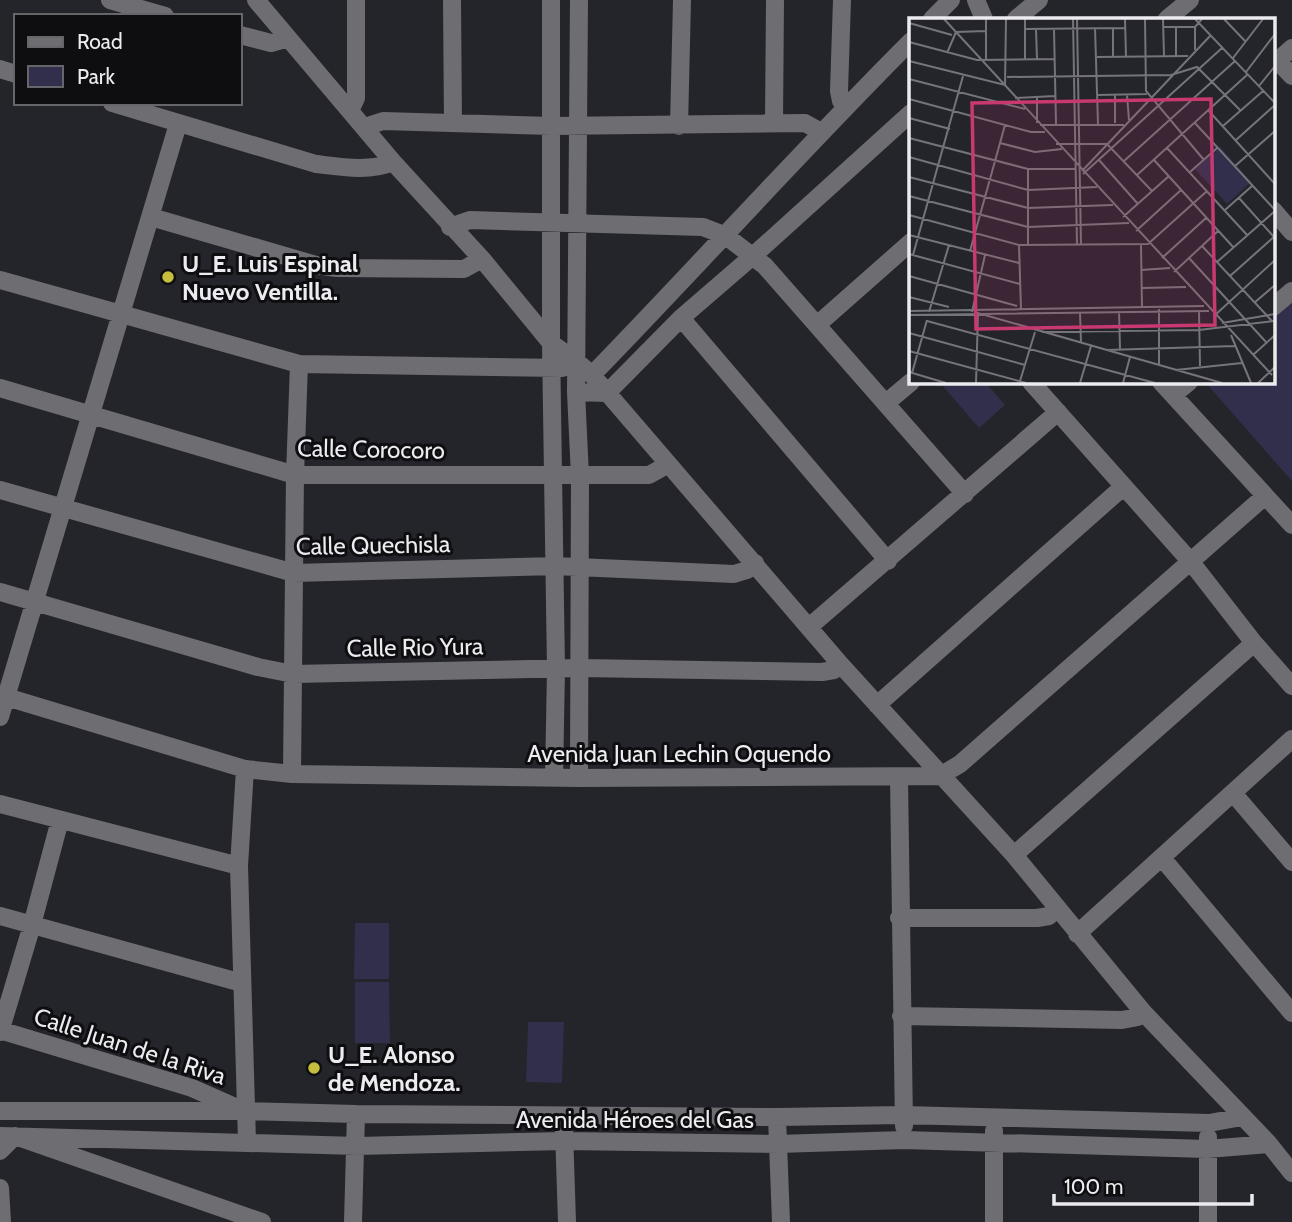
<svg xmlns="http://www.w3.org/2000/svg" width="1292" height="1222" viewBox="0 0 1292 1222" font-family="Cabin,sans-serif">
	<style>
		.green { fill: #312f4b }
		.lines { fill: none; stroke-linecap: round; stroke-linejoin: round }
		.minor { stroke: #6e6e72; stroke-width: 18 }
		.poi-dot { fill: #c4bd3e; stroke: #0e0e11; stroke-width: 2.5 }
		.labels { text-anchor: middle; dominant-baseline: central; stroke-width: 6; stroke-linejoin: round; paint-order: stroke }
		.poi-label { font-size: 24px; font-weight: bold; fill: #ebebf0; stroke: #0e0e11; text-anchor: start }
		.street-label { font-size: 24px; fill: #ebebf0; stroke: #0e0e11 }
		.inset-road { fill: none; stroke: #74747a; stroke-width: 2 }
		.view { fill: #c83871; fill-opacity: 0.15; stroke: #c83871; stroke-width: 3.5 }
		.inset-edge { fill: none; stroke: #ebebf0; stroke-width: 3.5 }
	</style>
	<rect width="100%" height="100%" fill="#24242b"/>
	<path class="green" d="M1292 301V481L1205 382H1273V317Z
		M945 382H985L1005 405 979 428 941 384Z
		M355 923H389V979H354Z
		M355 982H389L390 1043H355Z
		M528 1022H564L562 1083 526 1082Z"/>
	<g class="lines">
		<path class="minor" d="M110 0 165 16
			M256 0 393 162 482 259 551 343 576 361 592 375 841 665 1014 855 1143 1012 1269 1144 1292 1173
			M452 0 453 123
			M551 0V343L556 669 554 778
			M842 0 839 91 841 101 846 106
			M976 0 984 19
			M932 19 951 0
			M1016 19 1039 0
			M1167 19 1190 0
			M240 35 271 43 288 38
			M1278 61 1292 76
			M1273 65 1292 48
			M0 69 16 74
			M112 103 316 164C341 167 370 172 393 162
			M350 111 356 98V0
			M774 123 775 0
			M679 126 682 0
			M365 127 383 121 552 126 805 123 821 132
			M1273 210 1292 232
			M151 217 316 265 337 268 464 269 482 259
			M450 227 470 220 703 227 726 236 765 266 965 494
			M0 280 299 364 562 368
			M1273 307 1292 291
			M681 318 888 561
			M817 325 911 242
			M592 375C699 265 802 150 911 41
			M1031 382 1191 562 1254 643 1292 686
			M1161 382 1292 525
			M0 388 295 475H649L667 465
			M576 392 607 393 681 318 754 255 911 113
			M1173 395 1189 382
			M886 403 911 382
			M0 490 294 573 555 566 734 574 747 570 755 563
			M0 592 258 667 293 674 581 668 822 672 834 670 841 665
			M809 627 1058 412
			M0 695 245 769 292 774 579 778 940 776 960 764 1265 496
			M877 705 1123 487
			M0 717 178 124
			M245 769 239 866 247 1142
			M292 774 295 475 299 364
			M579 778 580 476 576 392 579 0
			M899 778 904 1126
			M1233 793 1292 862
			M0 804 239 866
			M1014 855 1254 643
			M1162 858 1292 1013
			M0 916 242 983
			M899 918H1037L1049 916 1056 909
			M1077 934 1292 739
			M901 1016 1122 1020 1138 1017 1143 1012
			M0 1030 192 1088 235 1107
			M0 1032 32 925 60 820
			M0 1111H245L356 1114 777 1117 903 1115 1209 1123 1242 1117
			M777 1117 781 1222
			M564 1130 567 1222
			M994 1131V1222
			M0 1136 357 1146 565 1141 778 1144 904 1140 1207 1149 1269 1144
			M1208 1137V1222
			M0 1151 15 1136 262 1222
			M0 1188 2 1222
			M353 1222 356 1114"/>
	</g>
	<g class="poi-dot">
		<circle cx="168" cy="277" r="7"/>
		<circle cx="314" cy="1068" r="7"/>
	</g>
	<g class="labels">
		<g class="poi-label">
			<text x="182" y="263">U_E. Luis Espinal<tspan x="182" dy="28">Nuevo Ventilla.</tspan></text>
			<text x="328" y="1054">U_E. Alonso<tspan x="328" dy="28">de Mendoza.</tspan></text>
		</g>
		<g class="street-label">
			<text transform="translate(371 449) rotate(1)">Calle Corocoro</text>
			<text transform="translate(373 545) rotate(-1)">Calle Quechisla</text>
			<text transform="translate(415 647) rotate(-1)">Calle Rio Yura</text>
			<text x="679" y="753">Avenida Juan Lechin Oquendo</text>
			<text transform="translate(130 1046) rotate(18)">Calle Juan de la Riva</text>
			<text x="635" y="1119">Avenida Héroes del Gas</text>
		</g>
	</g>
	<g transform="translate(909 18)">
		<rect width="366" height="366" fill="#24242b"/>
		<path d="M311 129 342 164 318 186 286 151Z" fill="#312f4b"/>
		<path class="inset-road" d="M35 1 363 357M116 1V42M164 1 168 227M168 1 172 227M216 1 217 39M236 1 237 73 295 142M254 1 255 38M286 1 366 85M315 1 337 24M0 5 43 17M255 9H286L293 1M286 9V32M186 10 189 106M204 10V39M116 11 216 10M127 11 128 41M145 11 147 106M0 24 68 42 146 41M38 35 47 14 77 13M267 38V9M188 39 279 38M324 40 354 1M77 42V1M0 43 96 67 97 1M337 54 366 16M98 59 262 57 288 49 332 93M0 61 116 91M350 68 366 48M189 77 238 76M206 77V105M218 77 220 102M106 80 146 78M0 81 122 114H136M299 92 366 166M0 100 41 111M285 104 366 192M128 105V78M131 107H215M314 108 354 73M0 120 119 151H166M327 122 366 87M91 125 126 134 153 131M147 126H198L243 173M258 130 339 218M0 139 119 172 188 169M190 142 229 186M245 142 325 230M215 143 326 43M326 148 366 113M119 151V227M173 153 302 17M281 154 308 130M174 156 313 30M228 157 339 56M0 159 119 190 204 187M0 178 119 209 220 205M330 180 365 219M316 192 343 168M0 197 110 227 239 226 298 173M214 199 260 158M227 213 272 172M0 217 110 245M232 226 233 289M110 227 112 291M293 228 363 303M61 233 96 107M0 236 111 266M4 237 54 58M253 240 297 200M280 240 357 324M308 244 366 193M232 252 261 250M265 254 309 213M0 258 108 288M321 258 366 218M233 270 277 269M0 279 40 289M345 285 366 267M250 291V347M0 293 295 288M210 293 211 331M290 293 291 348M20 294 40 227M63 294 76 237M171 294 172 325M0 297 300 293M305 298 366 242M18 303 246 365M313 305 366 296M133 314 290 312 366 303M0 315 116 347M322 317 342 365M198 332 326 328M0 333 117 365M344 337 366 317M267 352 333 345M0 354 37 365M3 355 18 302M111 363 126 314M67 365 69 295 313 365M171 365 182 328M214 365 221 339M349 365 366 349"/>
		<path class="view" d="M302 81 306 307 67 311 63 85Z"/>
		<rect width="366" height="366" class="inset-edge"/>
	</g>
	<rect x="14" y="14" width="228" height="91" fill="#0e0e11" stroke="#66666a" stroke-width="2"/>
	<rect x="28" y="37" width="35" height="10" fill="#6e6e72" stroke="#66666a" stroke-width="2"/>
	<text x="77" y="49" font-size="21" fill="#ebebf0">Road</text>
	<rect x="28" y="66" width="35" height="21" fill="#312f4b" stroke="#66666a" stroke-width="2"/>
	<text x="77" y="84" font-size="21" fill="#ebebf0">Park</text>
	<path d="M1054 1194v10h198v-10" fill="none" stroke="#ebebf0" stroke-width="3.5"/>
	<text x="1064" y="1194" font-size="21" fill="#ebebf0" stroke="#0e0e11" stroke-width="5" paint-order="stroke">100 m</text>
</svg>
